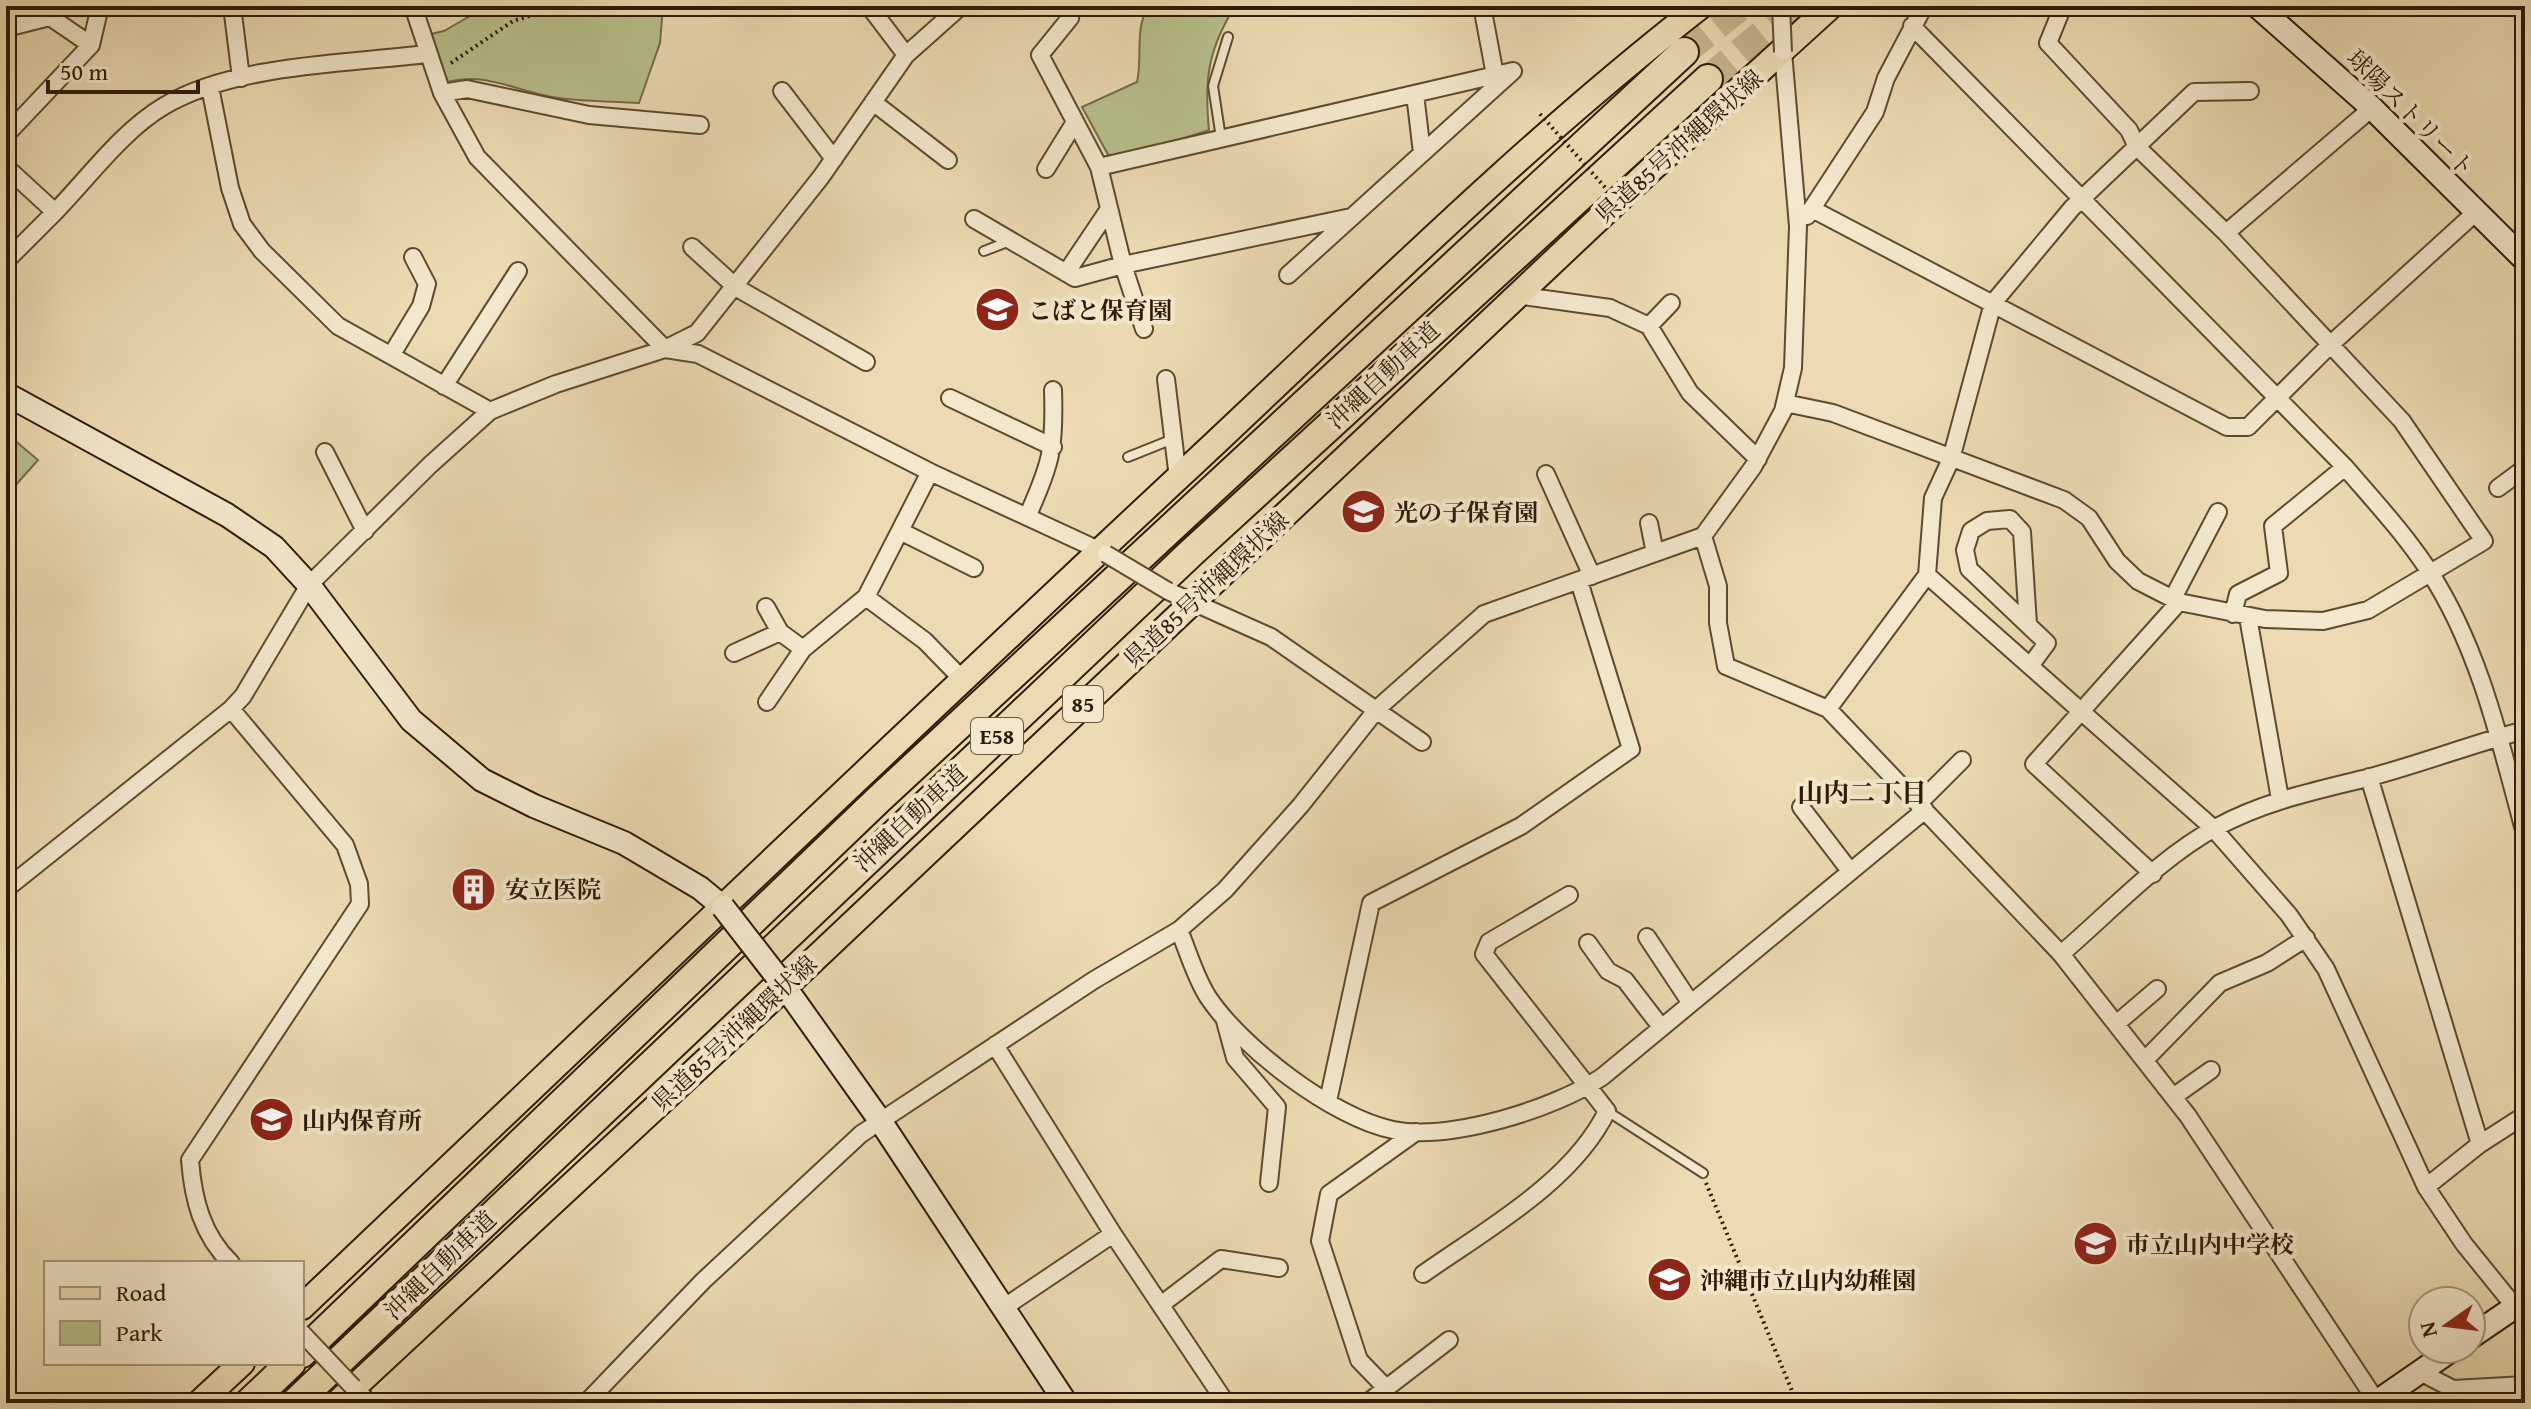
<svg xmlns="http://www.w3.org/2000/svg" width="2531" height="1409" viewBox="0 0 2531 1409" font-family="'Gentium Book Plus','Noto Serif JP',serif">
	<style>
		.green { fill: #b8c08c; stroke: #746d48; stroke-width: 2 }
		.lines { fill: none; stroke-linecap: round; stroke-linejoin: round }
		.highway-tunnel { stroke: #c6b48f; stroke-width: 28; stroke-dasharray: 28 14; stroke-linecap: butt }
		.lane-casing { stroke: #5e4a2f; stroke-width: 12 }
		.street-casing { stroke: #5e4a2f; stroke-width: 20 }
		.secondary-casing { stroke: #2f1a03; stroke-width: 26 }
		.primary-casing { stroke: #2f1a03; stroke-width: 28 }
		.highway-casing { stroke: #2f1a03; stroke-width: 32 }
		.path { stroke: #2f1a03; stroke-width: 4; stroke-dasharray: 2 4; stroke-linecap: butt }
		.lane { stroke: #f3e8cd; stroke-width: 8 }
		.street { stroke: #f3e8cd; stroke-width: 16 }
		.secondary { stroke: #f3e8cd; stroke-width: 22 }
		.primary { stroke: #ecdbb2; stroke-width: 24 }
		.highway { stroke: #ecdbb2; stroke-width: 28 }
		.street-bridge-casing { stroke: #5e4a2f; stroke-width: 20; stroke-linecap: butt }
		.secondary-bridge-casing { stroke: #2f1a03; stroke-width: 26; stroke-linecap: butt }
		.path-bridge { stroke: #2f1a03; stroke-width: 4; stroke-dasharray: 2 4; stroke-linecap: butt }
		.street-bridge { stroke: #f3e8cd; stroke-width: 16 }
		.secondary-bridge { stroke: #f3e8cd; stroke-width: 22 }
		.labels { text-anchor: middle; dominant-baseline: central; stroke-width: 8; stroke-linejoin: round; paint-order: stroke }
		.shield { fill: #f3e8cd; stroke: #6a5840; stroke-width: 2 }
		.shield-label { font-size: 22px; font-weight: bold; fill: #2f1a03 }
		.street-label { font-size: 24px; fill: #2f1a03; stroke: #f3e8cd }
		.poi-label { font-size: 24px; font-weight: bold; fill: #2f1a03; stroke: #f3e8cd; text-anchor: start }
		.neighbourhood-label { font-size: 26px; font-weight: bold; fill: #2f1a03; stroke: #f3e8cd }
	</style>
	<rect width="100%" height="100%" fill="#ecdbb2"/>
	<filter id="stains"><feTurbulence type="fractalNoise" baseFrequency=".0025" numOctaves="4"/><feColorMatrix values="0 0 0 0 .2 0 0 0 0 .09 0 0 0 0 .02 0 0 0 .5 -.17"/></filter>
	<radialGradient id="worn" r=".72"><stop offset=".6" stop-color="#630" stop-opacity="0"/><stop offset="1" stop-color="#630" stop-opacity=".3"/></radialGradient>
	<path class="green" d="M487 6H663L660 43 639 103C611 101 580 102 552 97 508 89 483 69 437 85L421 36 444 31Z
		M701 6H813L776 14 705 16Z
		M1148 6H1235C1208 50 1204 79 1209 130L1112 162 1082 107 1137 82C1143 53 1134 33 1148 6Z
		M6 433 38 460 6 496Z"/>
	<g class="lines">
		<path class="highway-tunnel" d="M1684 52 1741 6
			M1708 79 1796 6"/>
		<defs>
			<path id="lane" d="M1221 138 1213 86 1228 37
				M984 251 1010 241
				M1128 457 1173 439
				M1607 1111 1703 1173"/>
			<path id="street" d="M232 6 241 78
				M413 6 442 93 477 157 665 349 698 354 930 472 1105 553
				M869 6 906 55
				M1062 6 1070 18 1040 55 1099 167 1123 265 1144 329
				M1482 6 1495 75
				M1912 26 2345 467C2374 501 2405 534 2429 571 2480 649 2501 745 2525 834
				M6 28 50 17 91 45
				M210 87 230 188 242 224 262 251 338 326 490 411
				M782 91 834 159
				M442 93 467 89 589 115 700 125
				M1415 94 1422 153
				M873 102 948 160
				M6 135 91 45 100 6
				M6 167 55 212 6 261
				M1099 167 1513 71 1288 275
				M1046 169 1075 122
				M1814 210 2227 427H2248L2331 344 2475 213
				M55 212C89 177 122 131 164 106 235 64 345 64 426 54
				M1807 216 1875 112 1886 78 1924 6
				M974 219 1075 278 1123 265 1351 217
				M2226 233 2372 108
				M692 247 737 288 866 362
				M1066 273 1109 209
				M1516 295 1610 308 1649 326 1690 393 1758 459
				M1649 326 1671 303
				M392 354 421 306 427 284 413 257
				M1166 379 1178 478
				M444 386 518 271
				M950 398 1053 447
				M1785 403 1833 413 2064 500 2089 518 2117 561 2138 581 2179 602 2265 619 2323 621 2368 610 2484 541 2402 421 2226 233 2137 147 2129 130 2048 43 2063 6
				M325 452 365 531
				M1546 474 1592 576
				M2498 488 2525 468
				M1027 517C1051 464 1055 449 1053 390
				M1649 523 1655 553
				M900 531 974 568
				M1703 536 1718 586V623L1726 666 1828 709 2061 954 2188 1116 2377 1402
				M1927 575 1933 498 1951 459 1993 303 2072 208 2194 92 2250 91
				M1168 591 1271 637 1422 742
				M866 597 925 641 962 679
				M2173 598 2218 512
				M766 607 780 632
				M2233 614 2238 594 2279 573 2273 526 2345 467
				M2248 617 2280 799
				M2028 624 2022 532 2010 519 1987 521 1971 531 1965 550 1969 569 2047 643 2030 666
				M734 653 780 632 803 649
				M767 702 803 649 866 597 930 472
				M1828 709 1927 575 2213 828 2289 915 2326 969 2426 1187 2464 1244 2515 1307
				M2369 777 2480 1144
				M1918 804 1962 760
				M1801 807 1850 871
				M2153 874 2034 764 2179 602
				M6 889 231 709 243 696 309 585 430 465 490 411 556 384 665 349 697 333 821 177 906 55 961 6
				M1179 930C1188 951 1195 977 1208 997 1241 1047 1333 1118 1393 1130 1451 1141 1554 1109 1602 1077L1925 810
				M1647 937 1690 1002
				M1588 943 1608 971 1625 980 1661 1027
				M2061 954C2109 913 2162 856 2217 827 2265 801 2315 791 2367 778 2420 764 2472 744 2525 730
				M1225 1021 1235 1058 1277 1107 1269 1183
				M2116 1024 2157 989
				M995 1045 1113 1234 1226 1403
				M2145 1060 2220 983 2267 963 2306 938
				M2173 1097 2211 1070
				M1328 1101 1371 903 1521 826 1631 749 1579 581
				M2426 1187 2480 1144 2525 1115
				M231 1263C202 1235 193 1199 190 1160L360 904 359 884 345 845 231 709
				M1423 1274C1485 1230 1573 1182 1607 1111L1484 954 1489 942 1569 895
				M1162 1304 1221 1259 1279 1268
				M1003 1308 1113 1234
				M2420 1372 2453 1389 2525 1385
				M353 1387 370 1403
				M1386 1388 1359 1360 1320 1241 1329 1194 1416 1132
				M586 1403 703 1281 861 1134 1094 980 1179 930 1225 890 1301 805 1378 708 1484 614 1703 536 1753 467 1783 411 1793 368 1798 226 1783 52
				M1367 1403 1449 1340"/>
			<path id="secondary" d="M2257 6 2372 108 2525 260
				M6 394 227 515 274 547 309 585 411 720 482 780 534 806 624 843 700 888 723 907
				M785 987 881 1122 1066 1403
				M2471 1337 2525 1300
				M2375 1403 2453 1349"/>
			<path id="primary" d="M302 1307C595 1029 886 750 1181 475 1352 316 1516 150 1701 6
				M199 1403 242 1363
				M337 1403 785 987 1644 176 1831 6"/>
			<path id="highway" d="M302 1353 879 799 1684 52
				M249 1403 291 1363
				M295 1403 1191 553 1708 79"/>
		</defs>
		<use href="#lane" class="lane-casing"/>
		<use href="#street" class="street-casing"/>
		<use href="#secondary" class="secondary-casing"/>
		<use href="#primary" class="primary-casing"/>
		<use href="#highway" class="highway-casing"/>
		<path class="path" d="M489 8 492 6
			M451 63 513 21 561 6
			M1706 1183 1797 1403"/>
		<use href="#lane" class="lane"/>
		<use href="#street" class="street"/>
		<use href="#secondary" class="secondary"/>
		<use href="#primary" class="primary"/>
		<use href="#highway" class="highway"/>
		<defs>
			<path id="street-bridge" d="M1781 6 1783 52
				M1106 554 1168 591
				M302 1333 353 1387"/>
			<path id="secondary-bridge" d="M723 907 785 987"/>
		</defs>
		<use href="#street-bridge" class="street-bridge-casing"/>
		<use href="#secondary-bridge" class="secondary-bridge-casing"/>
		<path class="path-bridge" d="M1540 114 1625 210"/>
		<use href="#street-bridge" class="street-bridge"/>
		<use href="#secondary-bridge" class="secondary-bridge"/>
	</g>
	<defs>
		<symbol id="school-disc" viewBox="-11 -11 22 22"><circle r="9.5" fill="#8f2418" stroke="#f3e8cd"/><path d="M0-5L7-2L0 1L-7-2ZM-4 1L0 2.5L4 1V4Q0 6-4 4Z" fill="#fff"/></symbol>
		<symbol id="building-disc" viewBox="-11 -11 22 22"><circle r="9.5" fill="#8f2418" stroke="#f3e8cd"/><path d="M-4-6H4V6H1V3H-1V6H-4ZM-2.5-4.3h1.7v1.8h-1.7ZM.8-4.3h1.7v1.8H.8ZM-2.5-1h1.7V.8h-1.7ZM.8-1h1.7V.8H.8Z" fill="#fff"/></symbol>
	</defs>
	<g fill-rule="evenodd">
		<use href="#school-disc" x="972" y="284" width="51" height="51"/>
		<use href="#school-disc" x="1338" y="486" width="51" height="51"/>
		<use href="#building-disc" x="448" y="864" width="51" height="51"/>
		<use href="#school-disc" x="246" y="1094" width="51" height="51"/>
		<use href="#school-disc" x="2070" y="1218" width="51" height="51"/>
		<use href="#school-disc" x="1644" y="1254" width="51" height="51"/>
	</g>
	<g class="labels">
		<g class="shield">
			<rect x="1063" y="686" width="40" height="36" rx="6"/>
			<rect x="971" y="718" width="52" height="36" rx="6"/>
		</g>
		<g class="shield-label">
			<text x="1083" y="704">85</text>
			<text x="997" y="736">E58</text>
		</g>
		<g class="street-label">
			<text transform="translate(2411 113) rotate(45)">球陽ストリート</text>
			<text transform="translate(1679 146) rotate(-42)">県道85号沖縄環状線</text>
			<text transform="translate(1383 375) rotate(-43)">沖縄自動車道</text>
			<text transform="translate(1206 589) rotate(-43)">県道85号沖縄環状線</text>
			<text transform="translate(910 818) rotate(-43)">沖縄自動車道</text>
			<text transform="translate(734 1033) rotate(-43)">県道85号沖縄環状線</text>
			<text transform="translate(440 1265) rotate(-44)">沖縄自動車道</text>
		</g>
		<g class="poi-label">
			<text x="1028" y="310">こばと保育園</text>
			<text x="1394" y="512">光の子保育園</text>
			<text x="505" y="889">安立医院</text>
			<text x="302" y="1120">山内保育所</text>
			<text x="2126" y="1244">市立山内中学校</text>
			<text x="1700" y="1280">沖縄市立山内幼稚園</text>
		</g>
		<g class="neighbourhood-label">
			<text x="1862" y="792">山内二丁目</text>
		</g>
	</g>
	<rect width="2531" height="1409" fill="none" stroke="#ecdbb2" stroke-width="32"/>
	<rect x="8" y="8" width="2515" height="1393" fill="none" stroke="#2f1a03" stroke-width="4"/>
	<rect x="16" y="16" width="2499" height="1377" fill="none" stroke="#2f1a03" stroke-width="2"/>
	<rect x="44" y="1261" width="260" height="104" fill="#f3e8cd" stroke="#a5967c" stroke-width="2"/>
	<rect x="60" y="1287" width="40" height="12" fill="#ecdbb2" stroke="#a5967c" stroke-width="2"/>
	<text x="116" y="1301" font-size="24" fill="#2f1a03">Road</text>
	<rect x="60" y="1321" width="40" height="24" fill="#b8c08c" stroke="#a5967c" stroke-width="2"/>
	<text x="116" y="1341" font-size="24" fill="#2f1a03">Park</text>
	<g transform="translate(2447 1325) rotate(256)"><circle r="38" fill="#f3e8cd" stroke="#a5967c" stroke-width="2"/>
	<path d="M0-6L14 30L0 20L-14 30Z" fill="#8f2418"/>
	<text y="-12" font-size="22" font-weight="bold" text-anchor="middle" fill="#2f1a03">N</text>
	</g>
	<path d="M48 80v12h150v-12" fill="none" stroke="#2f1a03" stroke-width="4"/>
	<text x="60" y="80" font-size="24" fill="#2f1a03" stroke="#f3e8cd" stroke-width="6" paint-order="stroke">50 m</text>
	<rect width="100%" height="100%" filter="url(#stains)"/>
	<rect width="100%" height="100%" fill="url(#worn)"/>
</svg>
